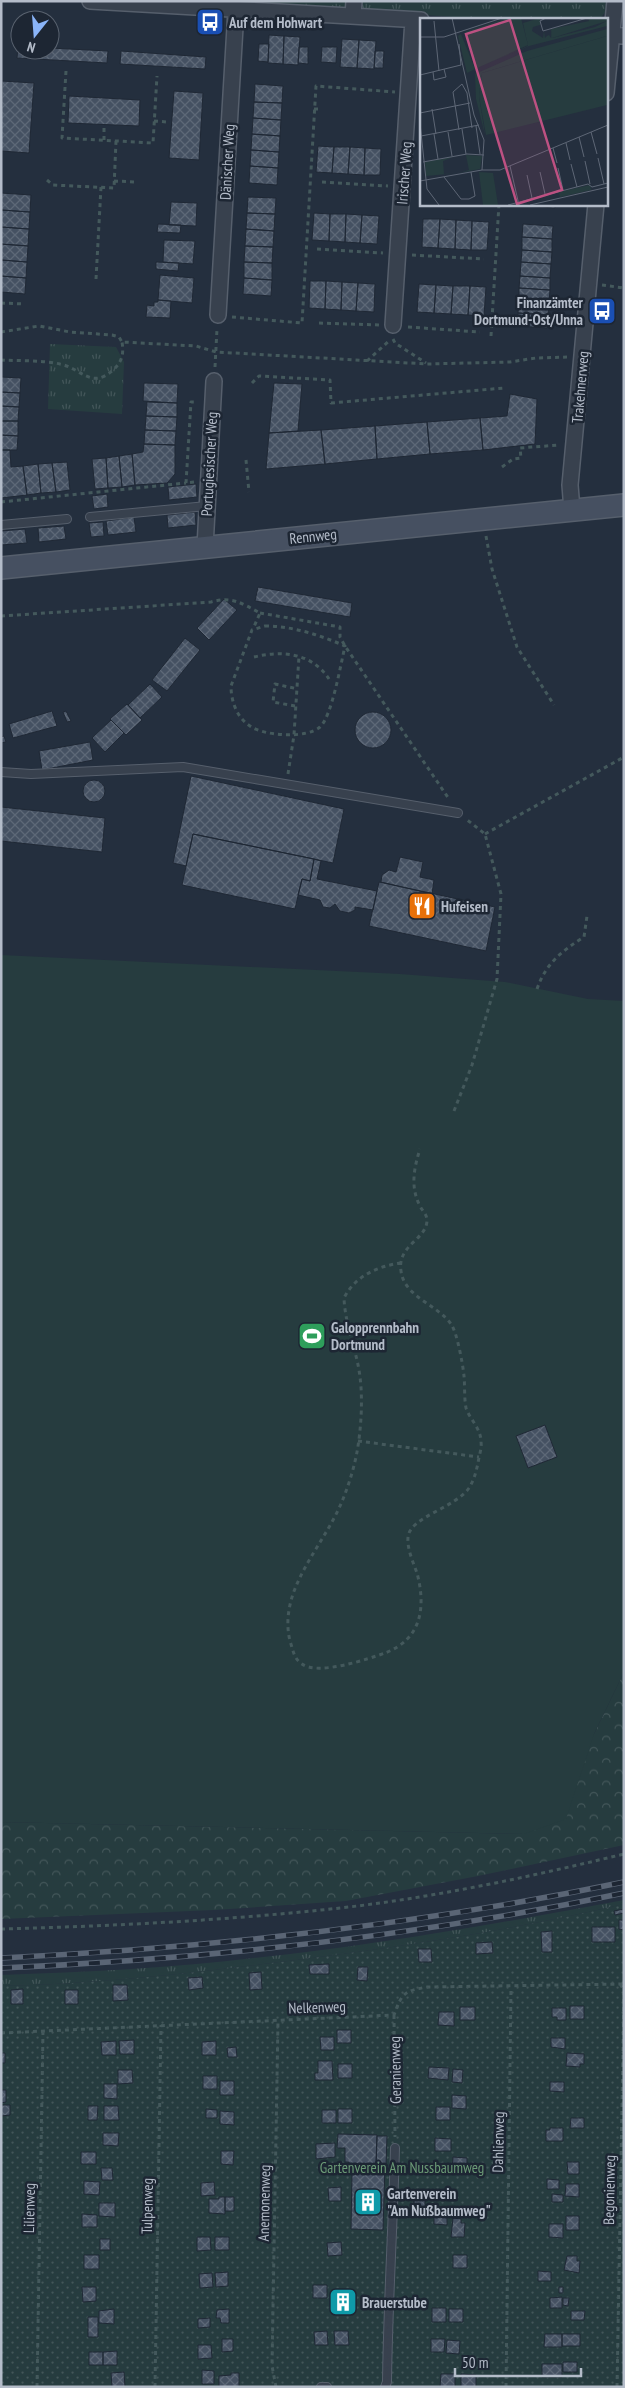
<svg xmlns="http://www.w3.org/2000/svg" width="625" height="2388" viewBox="0 0 625 2388" font-family="'PT Sans Narrow',sans-serif">
	<style>
		.grass { fill: url(#grass-tufts) }
		.forest { fill: url(#forest-crowns) }
		.garden { fill: url(#garden-dots) }
		.pitch { fill: #263c3f }
		.building { fill: url(#building-cross-hatch); stroke: #1f2835 }
		.lines { fill: none; stroke-linecap: round; stroke-linejoin: round }
		.lane-casing { stroke: #565f6c; stroke-width: 10 }
		.street-casing { stroke: #565f6c; stroke-width: 18 }
		.secondary-casing { stroke: #565f6c; stroke-width: 24 }
		.path { stroke: #44595c; stroke-width: 3; stroke-dasharray: 4 4; stroke-linecap: butt }
		.lane { stroke: #38414e; stroke-width: 8 }
		.street { stroke: #38414e; stroke-width: 15 }
		.secondary { stroke: #465061; stroke-width: 21 }
		.rail-casing { stroke: #5a6575; stroke-width: 5.5 }
		.rail { stroke: #1d2633; stroke-width: 4; stroke-dasharray: 11; stroke-linecap: butt }
		.labels { text-anchor: middle; dominant-baseline: central; stroke-width: 5; stroke-linejoin: round; paint-order: stroke }
		.poi-label { font-size: 15px; font-weight: bold; fill: #b4bcc9; stroke: #1d2633; text-anchor: start }
		.street-label { font-size: 15px; fill: #b4bcc9; stroke: #1d2633 }
		.park-label { font-size: 15px; fill: #6b9a76; stroke: #1d2633 }
		.inset-road { fill: none; stroke: #5e6776; stroke-width: 1 }
		.view { fill: #bd5182; fill-opacity: 0.15; stroke: #bd5182; stroke-width: 2.5 }
		.inset-edge { fill: none; stroke: #b4bcc9; stroke-width: 2.5 }
	</style>
	<defs>
		<pattern id="grass-tufts" width="24" height="20" patternUnits="userSpaceOnUse" patternTransform="scale(1.25)"><rect width="24" height="20" fill="#263c3f"/><path d="M3 7l-1-3M5 7V3M7 7l1-3M15 17l-1-3M17 17v-4M19 17l1-3" fill="none" stroke="#435659"/></pattern>
		<pattern id="forest-crowns" width="20" height="18" patternUnits="userSpaceOnUse" patternTransform="scale(1.25)"><rect width="20" height="18" fill="#263c3f"/><path d="M2 6a3 3 0 1 1 6 0M12 15a3 3 0 1 1 6 0" fill="none" stroke="#435659"/></pattern>
		<pattern id="garden-dots" width="8" height="8" patternUnits="userSpaceOnUse" patternTransform="scale(1.25)"><rect width="8" height="8" fill="#263c3f"/><path d="M2 2h.1M6 6h.1" fill="none" stroke="#435659" stroke-width="1.8" stroke-linecap="round"/></pattern>
		<pattern id="building-cross-hatch" width="8" height="8" patternUnits="userSpaceOnUse" patternTransform="scale(1.25)"><rect width="8" height="8" fill="#455162"/><path d="M0 0l8 8M0 8l8-8" fill="none" stroke="#5d6877"/></pattern>
	</defs>
	<rect width="100%" height="100%" fill="#242f3e"/>
	<path class="grass" d="M171 1H349L344 9Z
		M359 1H606L605 12 600 19H480L371 11 363 9Z
		M50 344 116 347 124 362 122 414 48 409Z
		M624 1900V1904C513 1930 401 1947 288 1961 192 1973 98 1984 1 1986V1975C86 1972 170 1968 254 1958 378 1945 501 1923 624 1900Z"/>
	<path class="forest" d="M624 1672V1845L478 1876 346 1901 214 1910 1 1919V1822L524 1834 594 1734Z"/>
	<path class="garden" d="M624 1904V2387H1V1986C98 1984 192 1973 288 1961 401 1947 513 1930 624 1904Z"/>
	<path class="pitch" d="M1 955 400 974 505 982 588 999 624 1001V1672L594 1734 566 1819 524 1834 1 1822Z"/>
	<path class="building" d="M269 35 284 36 283 64 268 63Z
		M284 36 300 37 298 65 283 64Z
		M342 39 359 40 357 68 340 67Z
		M359 40 376 41 374 69 357 68Z
		M259 44H269L268 62 258 61Z
		M18 46H20V50H50V48L108 51 107 63 17 58Z
		M299 47H308V64L298 63Z
		M322 47H337L336 63 321 62Z
		M121 51 206 57 205 69 120 64Z
		M375 51H384L383 68H374Z
		M2 81 34 83 29 153 1 151Z
		M255 84 283 86 282 103 254 102Z
		M174 91 203 93 199 160 169 158Z
		M69 96 140 100 139 126 68 123Z
		M254 102 282 103 281 120 253 118Z
		M253 118 281 120 280 136 252 134Z
		M252 134 280 136 279 152 251 150Z
		M318 146 334 147 332 173 316 172Z
		M334 147H350L348 174 332 173Z
		M350 147 365 148 364 175 348 174Z
		M365 148 381 149 380 175H364Z
		M251 150 279 152 278 168 250 166Z
		M250 166 278 168 277 185 249 183Z
		M1 193 31 195 30 212 1 210Z
		M248 197 276 198 275 214 247 213Z
		M171 202 197 203 196 226 169 225Z
		M524 204H555V208L524 206Z
		M1 210 30 212 29 229 1 227Z
		M247 213 275 214 274 231 246 229Z
		M314 213 330 214 329 241 312 240Z
		M330 214H346L345 242 329 241Z
		M346 214 362 215 360 243 345 242Z
		M362 215 379 216 377 244 360 243Z
		M423 219H440L438 248 422 247Z
		M440 219 456 220 455 249 438 248Z
		M456 220 472 221 471 250 455 249Z
		M472 221 489 222 487 250H471Z
		M158 224 181 225 180 233 157 232Z
		M523 224 553 226 552 239 522 237Z
		M1 227 29 229 28 246 1 244Z
		M246 229 274 231 273 247 245 246Z
		M522 237 552 239V252L522 250Z
		M164 240 195 241 193 264 163 262Z
		M1 244 28 246 27 262 1 260Z
		M245 246 273 247 272 263 244 262Z
		M522 250 552 252 551 264 521 262Z
		M1 260 27 262 26 278 1 276Z
		M156 262 179 263 178 271 156 269Z
		M244 262 272 263V280L244 278Z
		M521 262 551 264 550 278 520 276Z
		M160 275 194 278 192 303 158 300Z
		M1 276 26 278 25 294 1 292Z
		M520 276 550 278V290L519 288Z
		M244 278 272 280 271 296 243 294Z
		M310 281H326L325 309 309 308Z
		M326 281 342 282 341 310 325 309Z
		M342 282 358 283 356 311 341 310Z
		M358 283 375 284 374 312 356 311Z
		M419 284 436 285 434 313 417 312Z
		M436 285 453 286 451 314 434 313Z
		M453 286H470L468 315 451 314Z
		M470 286 486 287 484 316 468 315Z
		M519 288 550 290 549 303 519 301Z
		M158 300 171 301 170 318 146 317 147 305 154 306V302H158Z
		M519 301 549 303 548 315 518 313Z
		M518 313 548 315 547 328 517 326Z
		M1 377 21 378 20 393 1 392Z
		M144 383 178 384 177 403 143 401Z
		M274 383 302 384 298 431 269 433Z
		M1 392 20 393 19 407 1 406Z
		M510 394 537 399 535 444 483 450 480 418 507 416Z
		M147 402 177 403V417L146 416Z
		M1 406 19 407 18 421H1Z
		M146 416 177 417 176 431 145 430Z
		M480 418 483 450 430 454 427 422Z
		M1 421H18V436L1 435Z
		M427 422 430 454 377 459 375 426Z
		M375 426 377 459 325 464 321 430Z
		M145 430 176 431 175 445 144 444Z
		M321 430 325 464 266 469 269 433Z
		M1 435 18 436 17 450H1Z
		M144 444 175 445V474L167 483 135 485 132 454 143 452Z
		M1 450H10L11 467 23 466 27 495 1 498Z
		M132 454 135 485 122 487 119 456Z
		M119 456 122 487 108 488 106 458Z
		M106 458 108 488 95 489 92 459Z
		M67 462 70 490 56 492 52 463Z
		M52 463 56 492 41 493 38 464Z
		M38 464 41 493 27 495 23 466Z
		M196 484 197 497 169 500 168 487Z
		M107 494 108 507 94 509 92 496Z
		M195 512 196 525 168 528 167 515Z
		M134 517 136 532 108 535 106 521Z
		M103 522 104 536 91 537 89 523Z
		M64 526 66 539 39 542 38 528Z
		M25 529 27 543 1 545V531Z
		M258 587 352 603 350 617 255 601Z
		M224 599 237 610 209 640 197 628Z
		M185 638 200 650 167 691 152 680Z
		M150 684 162 697 140 718 128 705Z
		M127 704 142 720 126 735 110 719Z
		M52 711 57 726 13 738 9 724Z
		M66 711 71 721 67 722 63 712Z
		M355 730a18 18 0 1 1 36 0a18 18 0 1 1-36 0Z
		M111 720 124 733 105 752 92 738Z
		M4 736 6 742 1 743V737Z
		M90 742 93 760 42 770 39 751Z
		M191 776 344 809 333 863 193 834 186 866 173 863Z
		M83 791a11 11 0 1 1 22 0a11 11 0 1 1-22 0Z
		M1 807 105 818 102 852 1 841Z
		M193 834 314 859 310 881 302 879 295 909 182 885Z
		M400 857 423 862 420 877 434 880 432 894 381 882 382 875 389 870 396 872Z
		M314 859 321 861 317 879 377 891 373 910 355 907V910L349 913 340 911 335 904 330 908 323 907 320 900 298 895 302 879 310 881Z
		M379 882 495 907 486 951 369 926Z
		M545 1425 557 1457 528 1468 516 1436Z
		M624 1909V1913L615 1915 614 1911Z
		M619 1920H624V1930L619 1929Z
		M592 1927H615V1942H592Z
		M552 1931V1952H542L541 1932Z
		M492 1942 493 1953 476 1954V1943Z
		M418 1949H431L432 1962H419Z
		M329 1964V1974H310L309 1965Z
		M358 1967H368L367 1981 357 1980Z
		M261 1972 262 1989 250 1990 249 1973Z
		M202 1977 203 1988 189 1990 188 1978Z
		M113 1985H127L128 2000 113 2001Z
		M23 1989V2004H11V1990Z
		M65 1990H78V2004H65Z
		M570 2006H584V2019H570Z
		M460 2007H475V2020H460Z
		M552 2008H566V2020H557V2017H552Z
		M439 2012H454V2026L438 2025Z
		M337 2030H351V2043H337Z
		M320 2037H334V2050H321Z
		M551 2038H565V2049L551 2047Z
		M134 2040V2054H120L119 2041Z
		M116 2041V2055H102L101 2042Z
		M216 2041V2055H202V2042Z
		M236 2047 237 2057H228L227 2048Z
		M1 2053H5V2063H1Z
		M567 2053 584 2054V2064H580V2067L566 2066Z
		M318 2061H332L333 2080H315V2073H318Z
		M338 2064H352V2078H338Z
		M429 2067 449 2068 448 2080 428 2078Z
		M453 2069 463 2070 462 2083 452 2082Z
		M118 2070H132L133 2083 118 2084Z
		M203 2076H217V2089H203Z
		M220 2081H234V2095H220Z
		M550 2082H564V2092L550 2091Z
		M104 2084H117V2099L104 2098Z
		M1 2090H6V2102L1 2103Z
		M452 2095 466 2096V2109L452 2108Z
		M1 2105H10V2115L1 2116Z
		M88 2106H98L97 2120H88Z
		M104 2106H118L119 2120H104Z
		M436 2107H450V2120H436Z
		M206 2109 217 2110V2118H206Z
		M338 2109H352V2123H338Z
		M322 2110H336V2123H322Z
		M220 2111 234 2112V2125L220 2124Z
		M571 2118H584V2128H570Z
		M550 2128H563V2141H546V2130H550Z
		M103 2133H119L118 2146 103 2145Z
		M338 2134 377 2135 376 2165H385L383 2230 351 2229 352 2174H349V2162H345V2148H337Z
		M377 2136H387L386 2165H376Z
		M435 2138 451 2139V2151H435Z
		M335 2143V2157L316 2159V2144Z
		M221 2151H234L233 2165 221 2164Z
		M81 2152H96V2164H81Z
		M453 2157 467 2158V2168H462L461 2171H452Z
		M567 2162H579V2174H568Z
		M101 2168H112L113 2180H102Z
		M547 2179 559 2180V2189H547Z
		M84 2181 100 2182 99 2195 84 2194Z
		M214 2182 215 2195 201 2196V2183Z
		M566 2184H579V2197L565 2196Z
		M341 2187V2201H329L328 2188Z
		M414 2191H425V2215H414Z
		M552 2194 563 2195V2202H552Z
		M219 2197H225V2214L209 2213V2199H219Z
		M225 2197H234V2211H225Z
		M99 2203H115V2217L99 2216Z
		M434 2213 447 2214V2225L434 2224Z
		M82 2214 97 2215V2227H82Z
		M566 2216H579V2230H566Z
		M453 2218 461 2219V2223H465L464 2237H451Z
		M549 2224H563V2238L549 2237Z
		M197 2237H210L211 2250 197 2251Z
		M215 2237H229V2250H215Z
		M100 2239H110V2250H100Z
		M341 2242 342 2255 328 2256 327 2243Z
		M84 2255H99V2269H84Z
		M453 2255H467V2268H453Z
		M567 2256H577V2261H580L579 2273 564 2270Z
		M538 2271 551 2272V2281H538Z
		M228 2272V2286L216 2287 215 2273Z
		M212 2273 213 2287 200 2288 199 2274Z
		M313 2285H327V2298H313Z
		M82 2287H96V2301L83 2302Z
		M559 2287H563V2293H559Z
		M347 2295 348 2309H338V2296Z
		M562 2297V2308H550V2298Z
		M563 2298H569L568 2306 563 2305Z
		M432 2308H446V2322H432Z
		M114 2309V2324L99 2323V2311Z
		M229 2309V2323H221L220 2318H216L217 2310Z
		M449 2309H463V2322H449Z
		M571 2311H585L584 2320H571Z
		M88 2317H98V2337H88Z
		M210 2318V2327L198 2328V2319Z
		M327 2331 328 2345H315L314 2332Z
		M334 2331H348L349 2345H335Z
		M545 2334H562V2347H544Z
		M562 2334H580V2346H562Z
		M222 2339H233V2351L222 2352Z
		M431 2339H445L444 2352H431Z
		M447 2340 460 2341 459 2354 446 2353Z
		M198 2345H211L212 2358 198 2359Z
		M117 2351V2365H103V2352Z
		M89 2352H103V2365H89Z
		M563 2362H577V2372H563Z
		M542 2364H562V2377H542Z
		M202 2370 214 2371V2384H202Z
		M124 2372 125 2387H112L111 2373Z
		M231 2373H239V2387H219V2376L231 2375Z
		M441 2374H455V2387H440Z
		M461 2374 476 2375V2387H461Z"/>
	<g class="lines">
		<defs>
			<path id="lane" d="M90 517 207 506
				M1 525 67 519
				M1 772 31 774 183 767 458 813
				M321 2387H327
				M385 2387 387 2382C388 2303 393 2226 395 2148"/>
			<path id="street" d="M90 1 421 20
				M353 16 354 1
				M606 35 624 36
				M606 93 615 1
				M218 315 236 10
				M393 325 413 20
				M572 510 570 485 596 204
				M205 547 214 381"/>
			<path id="secondary" d="M1 568 624 505"/>
		</defs>
		<use href="#lane" class="lane-casing"/>
		<use href="#street" class="street-casing"/>
		<use href="#secondary" class="secondary-casing"/>
		<path class="path" d="M66 71 62 138 153 143 157 76
			M314 109H320
			M154 121 167 122
			M104 140V128
			M47 180 53 185 114 188 116 141
			M114 181 136 182
			M322 182 388 186
			M317 249 383 253
			M412 255 484 259
			M96 279 101 187
			M602 285 624 288
			M1 303 25 304
			M232 317 302 323 316 86 395 92
			M319 323 380 325
			M408 327 480 332
			M1 332 39 326 70 332 112 335 119 337 122 342 196 346 216 352 427 364 510 362 536 358 567 357
			M491 336 499 204
			M393 339 395 343 426 363
			M1 360C20 361 42 360 60 364 81 368 91 390 113 370 122 362 124 354 122 342
			M367 361 390 340
			M215 367 217 329
			M252 383 259 376 330 380 331 403 504 388
			M246 460 249 492
			M502 467 513 459 521 458 520 448 559 445
			M194 482 186 483 191 402H197
			M1 502 186 483
			M486 536 492 569 517 647 554 705
			M260 613 340 627V637L345 646 449 799
			M1 616 211 602C232 596 241 603 260 613L253 629
			M265 626C292 626 320 635 345 646 341 663 332 716 320 727 306 739 264 736 250 726 236 717 231 700 231 686L252 630Z
			M254 657C282 650 312 653 329 679
			M295 706 273 702 275 684 298 689
			M288 774 294 735 299 656
			M485 834 624 757
			M537 989C546 963 562 951 584 937L587 916
			M454 1111 472 1065 497 979 501 894 485 834 466 819
			M401 1263C378 1266 355 1276 344 1298 345 1325 357 1351 360 1377 363 1400 361 1430 357 1452 354 1468 349 1484 343 1499 330 1532 305 1560 293 1594 288 1609 286 1625 290 1641 293 1650 294 1659 302 1664 318 1676 368 1659 385 1653 422 1639 426 1607 417 1573 413 1562 407 1549 408 1537 410 1517 455 1508 469 1488 474 1480 476 1472 478 1463 479 1456 482 1448 481 1442 481 1428 470 1420 466 1408 464 1397 465 1386 464 1376 463 1365 457 1332 451 1324 438 1305 404 1297 401 1271 397 1245 426 1240 427 1221 427 1214 423 1212 420 1206 410 1187 414 1168 420 1149
			M358 1441 479 1457
			M1 1929C117 1926 234 1920 349 1907 442 1896 533 1876 624 1854
			M620 1984 624 1990
			M394 2015 395 2137
			M1 2033 394 2015C402 1993 404 1991 427 1987L624 1984
			M37 2387 43 2031
			M155 2387 161 2025
			M276 2387 272 2366 278 2020
			M506 2387 511 1987
			M617 2387 624 1994"/>
		<use href="#lane" class="lane"/>
		<use href="#street" class="street"/>
		<use href="#secondary" class="secondary"/>
		<defs>
			<path id="rail" d="M1 1958C211 1948 418 1925 624 1882
				M1 1968C210 1959 419 1936 624 1893"/>
		</defs>
		<use href="#rail" class="rail-casing"/>
		<use href="#rail" class="rail"/>
	</g>
	<defs>
		<symbol id="bus-square" viewBox="-11 -11 22 22"><rect x="-9" y="-9" width="18" height="18" rx="4" fill="#1a4fb4" stroke="#1d2633"/><path d="M-5-6H5V4H4V6H2V4H-2V6H-4V4H-5ZM-3.5-4V0h7V-4ZM-3.5 1.2v1.5H-2V1.2ZM2 1.2v1.5H3.5V1.2Z" fill="#fff"/></symbol>
		<symbol id="restaurant-square" viewBox="-11 -11 22 22"><rect x="-9" y="-9" width="18" height="18" rx="4" fill="#e8710a" stroke="#1d2633"/><path d="M-5-6h1v4h1v-4h1v4h1v-4h1v5L-1.5 .5V6h-2V.5L-5-1ZM5-6V6H3V1.5H1.5Q1.5-4 5-6Z" fill="#fff"/></symbol>
		<symbol id="stadium-square" viewBox="-11 -11 22 22"><rect x="-9" y="-9" width="18" height="18" rx="4" fill="#2e9e5b" stroke="#1d2633"/><path d="M0-5a6.5 5 0 1 0 0 10a6.5 5 0 1 0 0-10ZM-3.5-1.8h7v3.6h-7Z" fill="#fff"/></symbol>
		<symbol id="building-square" viewBox="-11 -11 22 22"><rect x="-9" y="-9" width="18" height="18" rx="4" fill="#0f9aa8" stroke="#1d2633"/><path d="M-4-6H4V6H1V3H-1V6H-4ZM-2.5-4.3h1.7v1.8h-1.7ZM.8-4.3h1.7v1.8H.8ZM-2.5-1h1.7V.8h-1.7ZM.8-1h1.7V.8H.8Z" fill="#fff"/></symbol>
	</defs>
	<g fill-rule="evenodd">
		<use href="#bus-square" x="194" y="6" width="32" height="32"/>
		<use href="#bus-square" x="586" y="295" width="32" height="32"/>
		<use href="#restaurant-square" x="406" y="890" width="32" height="32"/>
		<use href="#stadium-square" x="296" y="1320" width="32" height="32"/>
		<use href="#building-square" x="352" y="2186" width="32" height="32"/>
		<use href="#building-square" x="327" y="2286" width="32" height="32"/>
	</g>
	<g class="labels">
		<g class="poi-label">
			<text x="229" y="22">Auf dem Hohwart</text>
			<text x="583" y="302" text-anchor="end">Finanzämter<tspan x="583" dy="17">Dortmund-Ost/Unna</tspan></text>
			<text x="441" y="906">Hufeisen</text>
			<text x="331" y="1327">Galopprennbahn<tspan x="331" dy="17">Dortmund</tspan></text>
			<text x="387" y="2193">Gartenverein<tspan x="387" dy="17">"Am Nußbaumweg"</tspan></text>
			<text x="362" y="2302">Brauerstube</text>
		</g>
		<g class="street-label">
			<text transform="translate(227 162) rotate(-87)">Dänischer Weg</text>
			<text transform="translate(404 173) rotate(-86)">Irischer Weg</text>
			<text transform="translate(580 387) rotate(-85)">Trakehnerweg</text>
			<text transform="translate(209 464) rotate(-87)">Portugiesischer Weg</text>
			<text transform="translate(313 536) rotate(-6)">Rennweg</text>
			<text transform="translate(317 2007) rotate(-2)">Nelkenweg</text>
			<text transform="translate(395 2070) rotate(-91)">Geranienweg</text>
			<text transform="translate(498 2142) rotate(-89)">Dahlienweg</text>
			<text transform="translate(609 2190) rotate(-89)">Begonienweg</text>
			<text transform="translate(264 2203) rotate(-89)">Anemonenweg</text>
			<text transform="translate(147 2206) rotate(-89)">Tulpenweg</text>
			<text transform="translate(29 2208) rotate(-89)">Lilienweg</text>
		</g>
		<g class="park-label">
			<text x="402" y="2167">Gartenverein Am Nussbaumweg</text>
		</g>
	</g>
	<g transform="translate(420 18)">
		<rect width="188" height="188" fill="#242f3e"/>
		<path d="M120 0V7L113 9 112 13 123 20 124 13 125 20 127 18 129 17 131 20V11L132 20 175 9 187 3V8L109 28 56 50 108 28 103 5ZM41 16 55 51 47 55 38 18ZM46 137 62 138 60 151 39 155 49 152ZM33 139 23 143 24 156 37 155 6 158 5 144ZM59 154 73 155 78 187H63ZM170 167 171 172 140 179 139 174Z" fill="#263c3f"/>
		<path d="M187 11V18L62 55 59 78 65 117 56 81 55 56 107 33Z" fill="#263c3f"/>
		<path d="M87 0H101L108 27 55 51 45 14ZM168 0H187V3L132 20 131 11 169 3Z" fill="#263c3f"/>
		<path d="M187 18V87L66 117 59 78 62 55Z" fill="#263c3f"/>
		<path class="inset-road" d="M32 0 54 97 64 122 62 152M126 0 120 3 123 13 167 0M14 3 19 53M0 19H24L82 0M13 54 14 62 26 59 24 51M0 57 41 47 39 26M12 91 16 116M0 95 50 85M0 105 7 171 19 187M56 108 60 136M42 111 46 136M39 112 33 74 42 66 47 75 52 110M28 114 32 138M171 114 177 136M14 116 18 141M1 118 59 107M159 119 164 139M146 125 150 142M133 130 137 145M178 140 184 166M165 143 170 166M3 144 47 136 64 137M151 146 157 169M90 148 99 187M138 150 143 172M120 154 125 176M107 157 112 180M24 159 41 181H49L55 178 51 154M0 163 62 152H80L188 107M88 187 168 166 172 169 188 165M110 187 188 169"/>
		<path class="view" d="M90 2 142 172 97 186 46 16Z"/>
		<rect width="188" height="188" class="inset-edge"/>
	</g>
	<rect width="625" height="2388" fill="none" stroke="#b4bcc9" stroke-width="5"/>
	<g transform="translate(35 35) rotate(197)"><circle r="24" fill="#1d2633" stroke="#59626f"/>
	<path d="M0-4L9 19L0 12L-9 19Z" fill="#8ab4f8"/>
	<text y="-8" font-size="14" font-weight="bold" text-anchor="middle" fill="#b4bcc9">N</text>
	</g>
	<path d="M455 2368v8h126v-8" fill="none" stroke="#b4bcc9" stroke-width="2.5"/>
	<text x="462" y="2368" font-size="15" fill="#b4bcc9" stroke="#1d2633" stroke-width="4" paint-order="stroke">50 m</text>
</svg>
